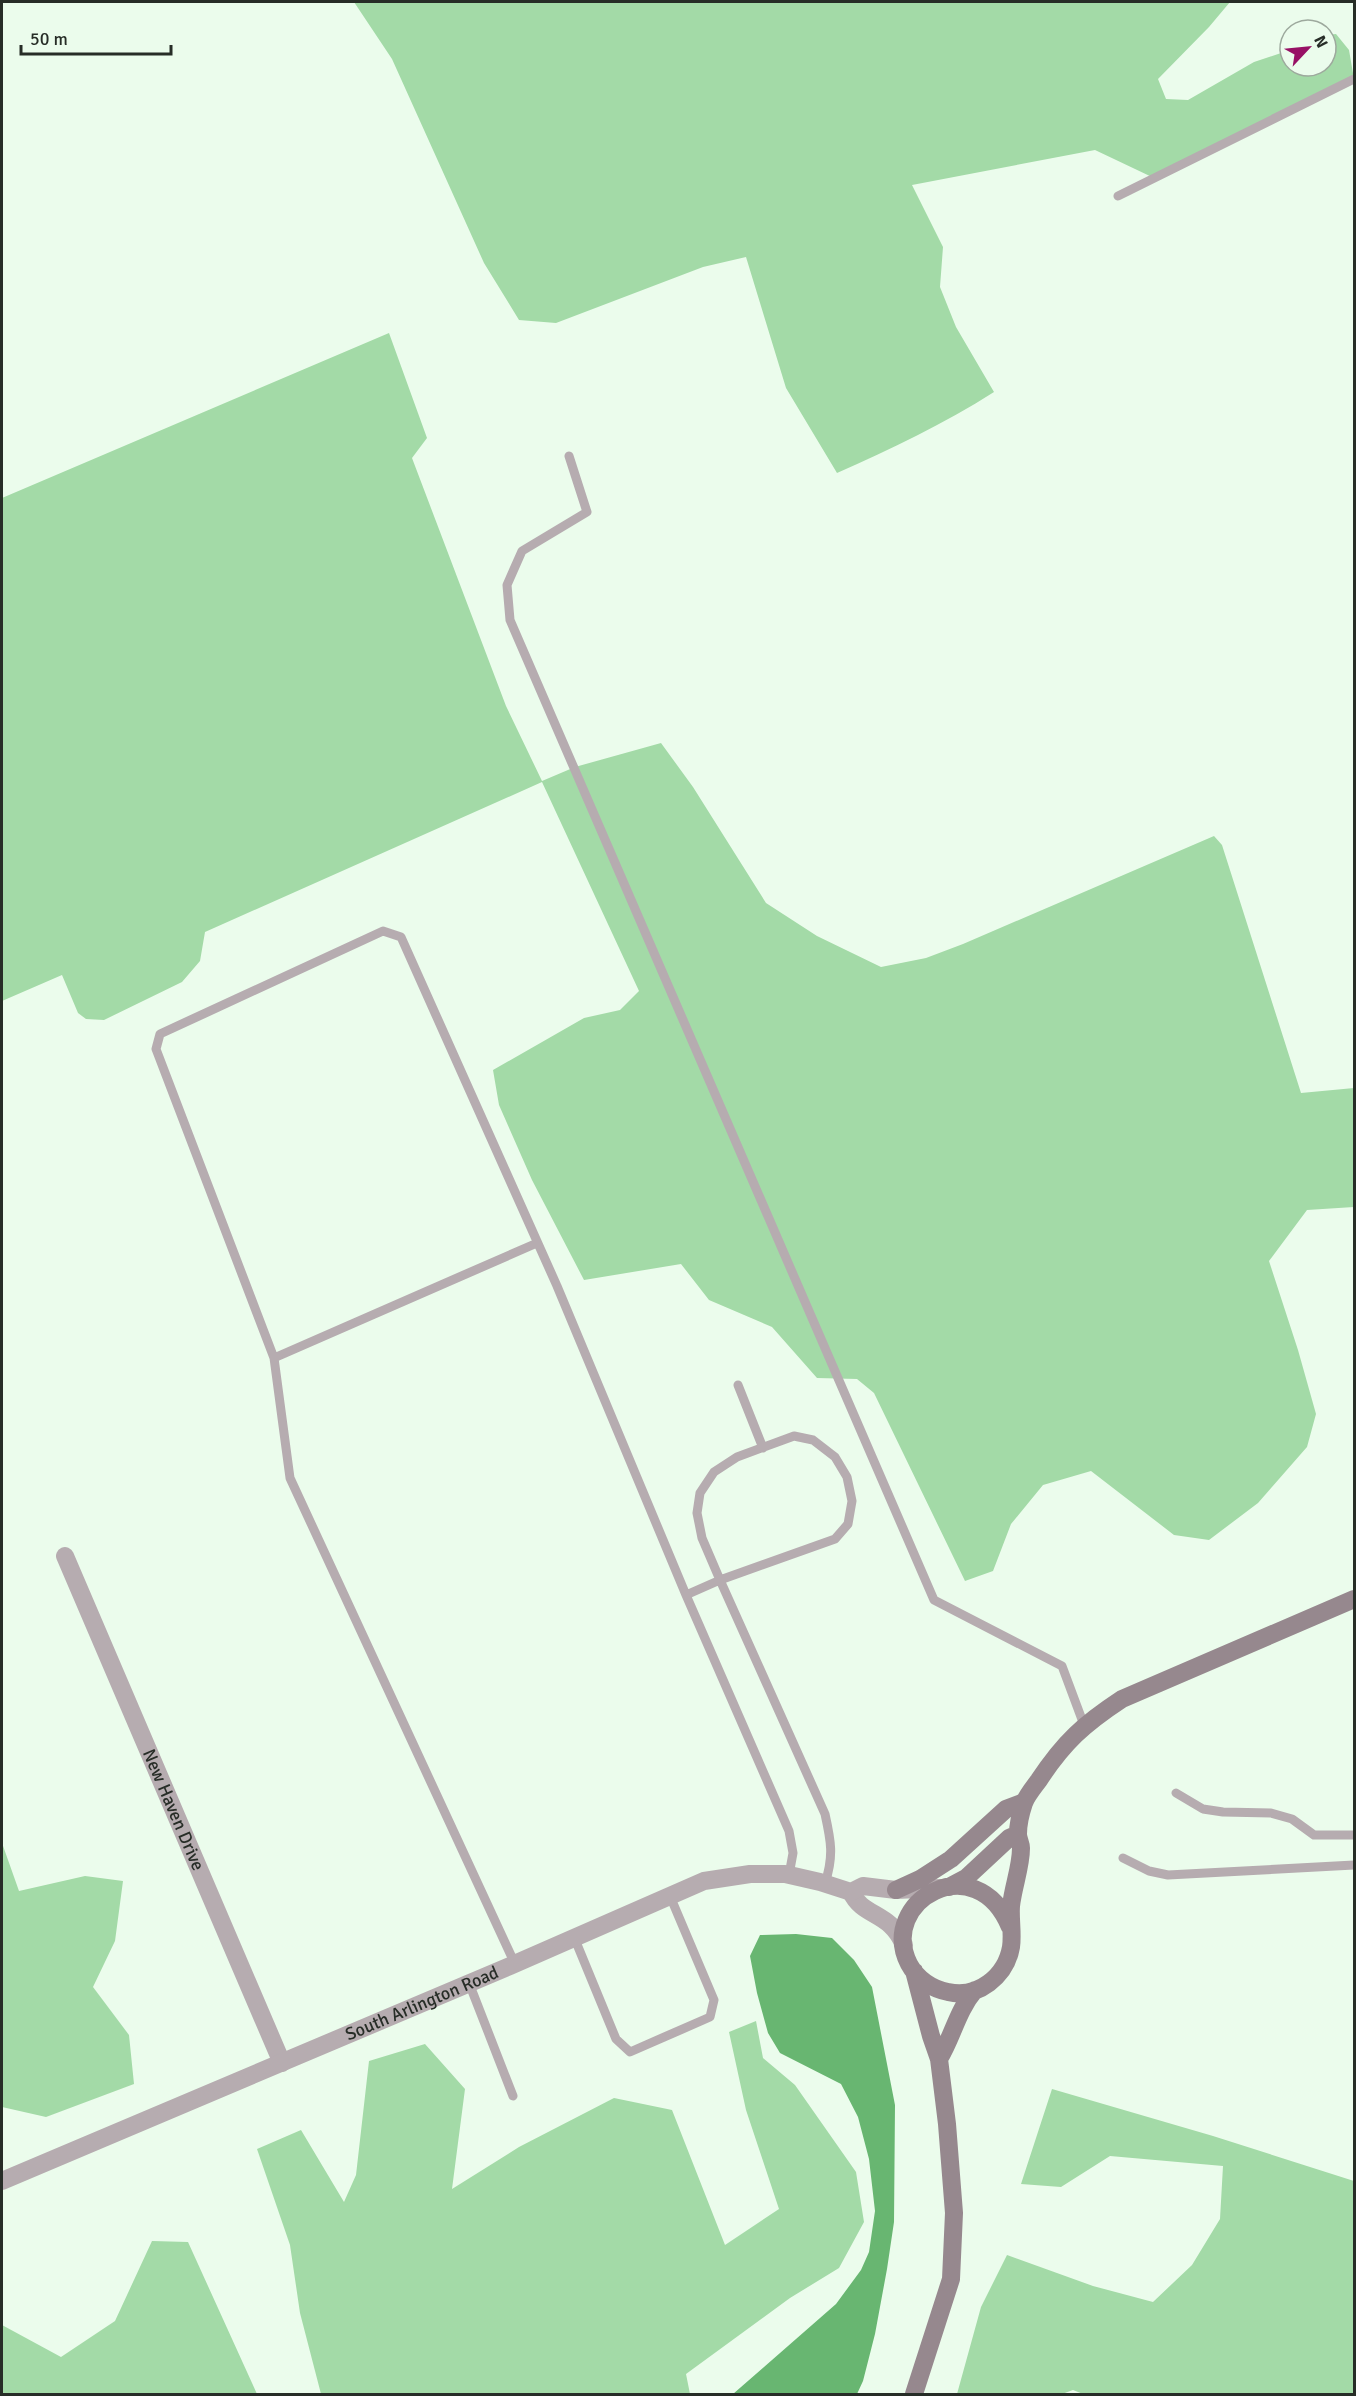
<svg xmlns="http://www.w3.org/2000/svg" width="1356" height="2396" viewBox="0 0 1356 2396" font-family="Signika,sans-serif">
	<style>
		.green { fill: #a3daa7 }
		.water { fill: #68b671 }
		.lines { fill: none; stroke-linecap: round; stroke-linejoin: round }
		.service { stroke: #b6acb0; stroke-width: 9 }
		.minor { stroke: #b6acb0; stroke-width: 18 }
		.tertiary { stroke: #b6acb0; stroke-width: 18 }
		.secondary { stroke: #96888e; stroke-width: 18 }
		.labels { text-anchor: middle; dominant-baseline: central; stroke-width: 5; stroke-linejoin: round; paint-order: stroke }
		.street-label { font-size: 18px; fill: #272d27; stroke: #ebfcec }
	</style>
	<rect width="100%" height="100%" fill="#ebfcec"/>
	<path class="green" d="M354 2H1230L1209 27 1158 79 1166 99 1188 100 1254 62 1290 50V66H1326V35L1336 34 1349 50 1354 79 1154 178 1095 150 912 185 943 247 940 287 956 327 994 392C944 424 891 449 837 473L786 388 746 257 703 267 556 323 519 320 484 263 392 59Z
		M389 333 427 438 412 458 506 706 542 781 575 767 661 743 693 787 766 903 817 936 881 967 926 958 963 944 1214 836 1222 845 1301 1093 1354 1088V1207L1307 1210 1269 1261 1298 1350 1316 1414 1307 1447 1258 1503 1209 1540 1174 1535 1091 1471 1043 1485 1011 1524 993 1571 965 1581 874 1393 857 1379 817 1378 772 1327 709 1300 681 1264 584 1280 532 1180 499 1105 493 1070 584 1018 620 1010 639 991 542 782 205 932 200 961 182 982 104 1020 86 1019 78 1013 62 975 2 1001V498Z
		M2 1843 19 1891 85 1876 123 1881 115 1941 93 1987 129 2035 134 2084 46 2117 2 2107Z
		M756 2021 763 2058 795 2085 856 2172 864 2222 839 2268 790 2298 686 2374 690 2394H321L300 2313 290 2245 257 2149 301 2130 344 2202 356 2175 369 2061 425 2044 465 2089 452 2189 519 2147 614 2098 672 2110 725 2245 779 2209 746 2110 729 2032Z
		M1052 2089 1213 2136 1354 2181V2394H1083L1073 2390 1062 2394H957L981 2307 1007 2255 1093 2286 1153 2302 1192 2265 1220 2219 1223 2166 1110 2156 1061 2187 1021 2184Z
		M152 2241 188 2242 257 2394H2V2325L61 2357 115 2321Z"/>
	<path class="water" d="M796 1934 832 1938 854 1960 872 1987 895 2105 894 2222 887 2269 875 2334 863 2381 857 2394H733L836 2304 861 2270 869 2252 875 2211 869 2159 858 2117 841 2084 780 2053 768 2033 757 1993 750 1956 760 1935Z"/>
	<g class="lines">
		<path class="service" d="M1118 196 1354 79
			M569 456 587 512 522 551 507 585 510 620 934 1600 1062 1666 1084 1725
			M274 1358 537 1243
			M738 1385 763 1448
			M686 1595 720 1580 835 1539 848 1524 852 1501 847 1477 835 1457 813 1440 794 1436 737 1457 714 1472 700 1493 697 1513 702 1538 720 1580 825 1814C831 1841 834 1856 825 1883
			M1176 1793 1203 1809 1223 1812 1271 1813 1292 1819 1314 1835H1354
			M1123 1858 1149 1871 1168 1875 1354 1865
			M574 1937 616 2039 630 2052 710 2017 714 2000 670 1896
			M515 1964 290 1478 274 1358 156 1049 160 1034 383 931 401 937 557 1286 686 1595 789 1831 793 1853 789 1875
			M469 1983 513 2096"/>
		<path class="minor" id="s1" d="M65 1556 282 2063"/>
		<g class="tertiary">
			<path d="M851 1892C863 1918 890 1911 904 1945"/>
			<path id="s2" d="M2 2181 510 1966 704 1881 750 1874H785L820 1882 851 1892 863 1886 896 1890 941 1888"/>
		</g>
		<path class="secondary" d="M949 1887 966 1878 1009 1838 1018 1834
			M896 1890 920 1879 951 1859 1006 1809 1024 1802
			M1010 1927C976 1845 877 1901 909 1964 917 1979 932 1989 948 1992 978 1999 1006 1976 1011 1947 1013 1934 1010 1920 1011 1906 1013 1887 1021 1867 1021 1848 1021 1843 1018 1839 1018 1834 1018 1826 1021 1812 1024 1803 1027 1795 1034 1787 1039 1780 1064 1742 1084 1724 1122 1699L1354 1599
			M939 2059C953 2036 957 2011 975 1990
			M914 2394 951 2279 954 2213 947 2124 939 2059 931 2036 914 1971"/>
	</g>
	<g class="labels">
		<g class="street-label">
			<text stroke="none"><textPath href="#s1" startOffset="276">New Haven Drive</textPath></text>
			<text stroke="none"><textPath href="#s2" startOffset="456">South Arlington Road</textPath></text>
		</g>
	</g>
	<rect width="1356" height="2396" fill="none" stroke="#272d27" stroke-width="6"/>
	<g transform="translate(1308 48) rotate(64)"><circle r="28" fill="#ebfcec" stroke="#9da99d" stroke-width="1.5"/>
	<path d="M0-4.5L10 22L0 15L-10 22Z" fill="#971065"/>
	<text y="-9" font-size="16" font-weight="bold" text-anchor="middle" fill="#272d27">N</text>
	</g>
	<path d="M21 45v9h150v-9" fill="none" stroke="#272d27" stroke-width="3"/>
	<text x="30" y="45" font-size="18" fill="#272d27" stroke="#ebfcec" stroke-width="4.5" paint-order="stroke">50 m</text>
</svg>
